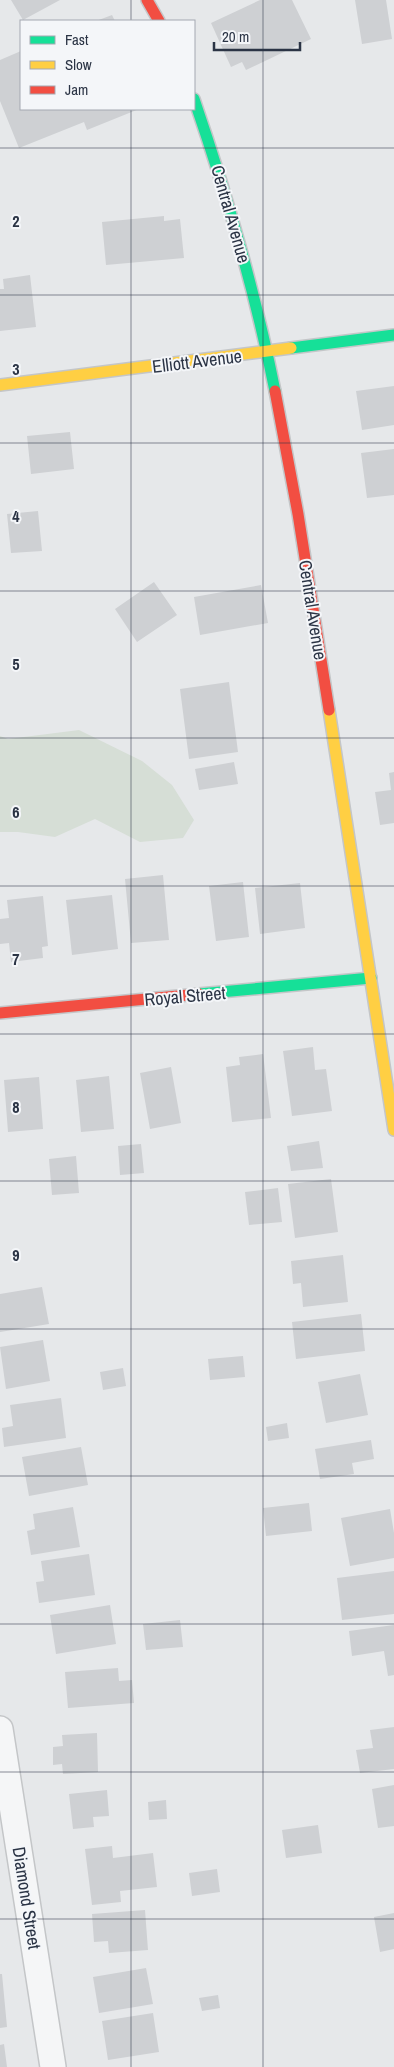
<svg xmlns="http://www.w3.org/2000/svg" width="394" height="2067" viewBox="0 0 394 2067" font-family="'Archivo Narrow',sans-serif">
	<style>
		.green { fill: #d6ded6 }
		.building { fill: #ced0d3 }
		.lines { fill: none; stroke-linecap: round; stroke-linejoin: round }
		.street-casing { stroke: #c4c6c8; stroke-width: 28 }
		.fast-casing { stroke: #c4c6c8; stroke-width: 14 }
		.slow-casing { stroke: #c4c6c8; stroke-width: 14 }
		.jam-casing { stroke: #c4c6c8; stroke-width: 14 }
		.street { stroke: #f5f6f7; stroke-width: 25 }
		.fast { stroke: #16e098; stroke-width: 11 }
		.slow { stroke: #ffcf43; stroke-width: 11 }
		.jam { stroke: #f24e42; stroke-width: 11 }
		.grid { fill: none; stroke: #2b3445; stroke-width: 1; stroke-opacity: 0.55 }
		.labels { text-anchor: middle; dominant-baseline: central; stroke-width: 4; stroke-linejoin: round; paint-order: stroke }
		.street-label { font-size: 18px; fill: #2b3445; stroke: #f4f6f9 }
		.grid-label { font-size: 16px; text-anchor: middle; font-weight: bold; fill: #2b3445; stroke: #f4f6f9; stroke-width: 4; stroke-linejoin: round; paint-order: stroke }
	</style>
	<rect width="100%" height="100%" fill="#e6e8ea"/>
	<path class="green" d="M79 730 142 761 172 785 194 820 183 838 140 842 95 819 55 837 18 832H0V736L8 739Z"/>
	<path class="building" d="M11 0H60L23 20Z
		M260 0H292L311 39 246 70 242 62 231 67 211 23Z
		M355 0H386L392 39 362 44Z
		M112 15 115 21H96Z
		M21 51V109H139L87 130 84 122 19 148 0 101V60Z
		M164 216V221L180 219 184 258 106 265 102 222Z
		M30 275 36 327 0 331V289H4L3 279Z
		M394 386V425L362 430 356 391Z
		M70 432 74 469 31 474 27 436Z
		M394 449V495L367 498 361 453Z
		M38 511 42 551 11 553 7 514Z
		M154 582 177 615 137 642 115 609Z
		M261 585 268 623 200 635 194 597Z
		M229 682 238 752 189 759 180 689Z
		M234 762 238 784 199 790 195 769Z
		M394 772V823L380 825 375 792 391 790 389 773Z
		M163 875 169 940 131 943 125 879Z
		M243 882 249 937 216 941 209 886Z
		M300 883 305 928 260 934 255 888Z
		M112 895 118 949 72 955 66 900Z
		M43 896 48 946 42 947 43 958 11 962 9 943 0 944V919L9 918 7 900Z
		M313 1047 315 1070 326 1069 332 1111 292 1116 283 1051Z
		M263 1054 271 1118 232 1122 226 1067 240 1065 239 1057Z
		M171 1067 181 1123 150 1129 140 1073Z
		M109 1076 114 1129 81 1132 76 1080Z
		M39 1077 43 1129 8 1132 4 1080Z
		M319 1141 323 1168 291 1171 287 1146Z
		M141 1144 144 1173 120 1175 118 1146Z
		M76 1156 79 1193 52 1195 49 1159Z
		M331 1179 338 1232 295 1238 288 1184Z
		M278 1188 282 1222 249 1225 245 1192Z
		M343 1255 348 1302 303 1307 301 1283 293 1284 291 1261Z
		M42 1287 49 1324 0 1332V1294Z
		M361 1314 365 1351 296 1359 292 1322Z
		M43 1340 50 1381 6 1389 0 1347Z
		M243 1356 245 1377 210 1380 208 1359Z
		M123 1368 126 1386 103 1390 100 1372Z
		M360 1374 368 1415 326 1423 318 1382Z
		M61 1398 66 1438 4 1447 2 1428 13 1426 10 1405Z
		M287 1423 289 1438 268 1441 266 1427Z
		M371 1440 374 1459 352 1463 354 1474 320 1479 315 1449Z
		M81 1447 88 1485 29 1496 22 1457Z
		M309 1503 312 1531 266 1536 263 1508Z
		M73 1507 80 1547 31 1555 27 1531 35 1529 33 1514Z
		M390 1509 394 1533V1558L350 1566 341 1518Z
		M89 1554 95 1595 39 1603 36 1582 44 1581 41 1561Z
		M394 1571V1614L342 1620 337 1578Z
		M110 1605 116 1644 56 1654 50 1615Z
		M180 1620 183 1647 146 1650 143 1624Z
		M394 1625V1675L388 1676 384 1651 352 1656 349 1631Z
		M118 1668 119 1681 132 1680 134 1703 68 1708 65 1672Z
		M394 1727V1769L360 1773 356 1750 373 1748 370 1730Z
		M97 1733 98 1772 63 1774 62 1764 53 1765V1747L63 1746 62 1735Z
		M394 1785V1826L378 1828 372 1789Z
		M107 1790 109 1816 93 1817 94 1827 73 1829 69 1794Z
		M166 1800 167 1819 149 1820 148 1802Z
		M318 1825 322 1853 286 1858 282 1830Z
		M112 1846 113 1858 153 1853 157 1887 120 1891 121 1902 92 1905 85 1849Z
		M217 1869 220 1892 192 1896 189 1873Z
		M145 1910 148 1950 109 1953 108 1941 94 1942 92 1914Z
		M394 1913V1949L380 1952 374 1917Z
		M146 1968 153 2004 99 2013 93 1977Z
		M0 1974H2L7 2027 0 2028Z
		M218 1995 220 2008 202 2011 199 1998Z
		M153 2013 159 2052 108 2060 102 2021Z
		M4 2044 7 2067H0V2045Z"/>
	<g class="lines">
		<defs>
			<path id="street" d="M0 1729 53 2067"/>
			<path id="fast" d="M194 99C227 195 255 291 275 391
				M291 348 394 335
				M199 994 371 978"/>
			<path id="slow" d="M0 385 291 348
				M329 710 394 1130"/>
			<path id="jam" d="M147 0 159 21
				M275 391 298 514 329 710
				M0 1013 199 994"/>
		</defs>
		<use href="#street" class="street-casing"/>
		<use href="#fast" class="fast-casing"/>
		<use href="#slow" class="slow-casing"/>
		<use href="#jam" class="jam-casing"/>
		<use href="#street" class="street"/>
		<use href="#fast" class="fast"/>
		<use href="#slow" class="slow"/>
		<use href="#jam" class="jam"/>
	</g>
	<path class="grid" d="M131 0V21M263 0V2067M131 109V2067M0 148H394M0 295H394M0 443H394M0 591H394M0 738H394M0 886H394M0 1034H394M0 1181H394M0 1329H394M0 1476H394M0 1624H394M0 1772H394M0 1919H394"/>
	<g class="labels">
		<g class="street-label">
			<text transform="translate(231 214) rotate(74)">Central Avenue</text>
			<text transform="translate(197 361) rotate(-7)">Elliott Avenue</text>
			<text transform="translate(313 610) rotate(81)">Central Avenue</text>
			<text transform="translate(185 996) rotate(-5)">Royal Street</text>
			<text transform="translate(27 1898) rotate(81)">Diamond Street</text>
		</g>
	</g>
	<g class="grid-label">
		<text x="16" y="227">2</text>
		<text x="16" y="375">3</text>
		<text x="16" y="522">4</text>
		<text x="16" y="670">5</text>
		<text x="16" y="818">6</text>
		<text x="16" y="965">7</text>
		<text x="16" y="1113">8</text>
		<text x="16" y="1261">9</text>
	</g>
	<rect x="20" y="20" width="175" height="90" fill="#f4f6f9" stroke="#a4a8b1"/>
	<rect x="30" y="36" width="25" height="8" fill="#16e098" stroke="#a4a8b1"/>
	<text x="65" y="45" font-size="15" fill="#2b3445">Fast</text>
	<rect x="30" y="61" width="25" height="8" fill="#ffcf43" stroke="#a4a8b1"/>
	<text x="65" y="70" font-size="15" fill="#2b3445">Slow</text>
	<rect x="30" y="86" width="25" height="8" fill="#f24e42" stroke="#a4a8b1"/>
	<text x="65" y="95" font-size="15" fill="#2b3445">Jam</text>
	<path d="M214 42v8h86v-8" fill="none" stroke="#2b3445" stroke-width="2.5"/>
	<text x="222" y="42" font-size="15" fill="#2b3445" stroke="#f4f6f9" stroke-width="4" paint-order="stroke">20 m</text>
</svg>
